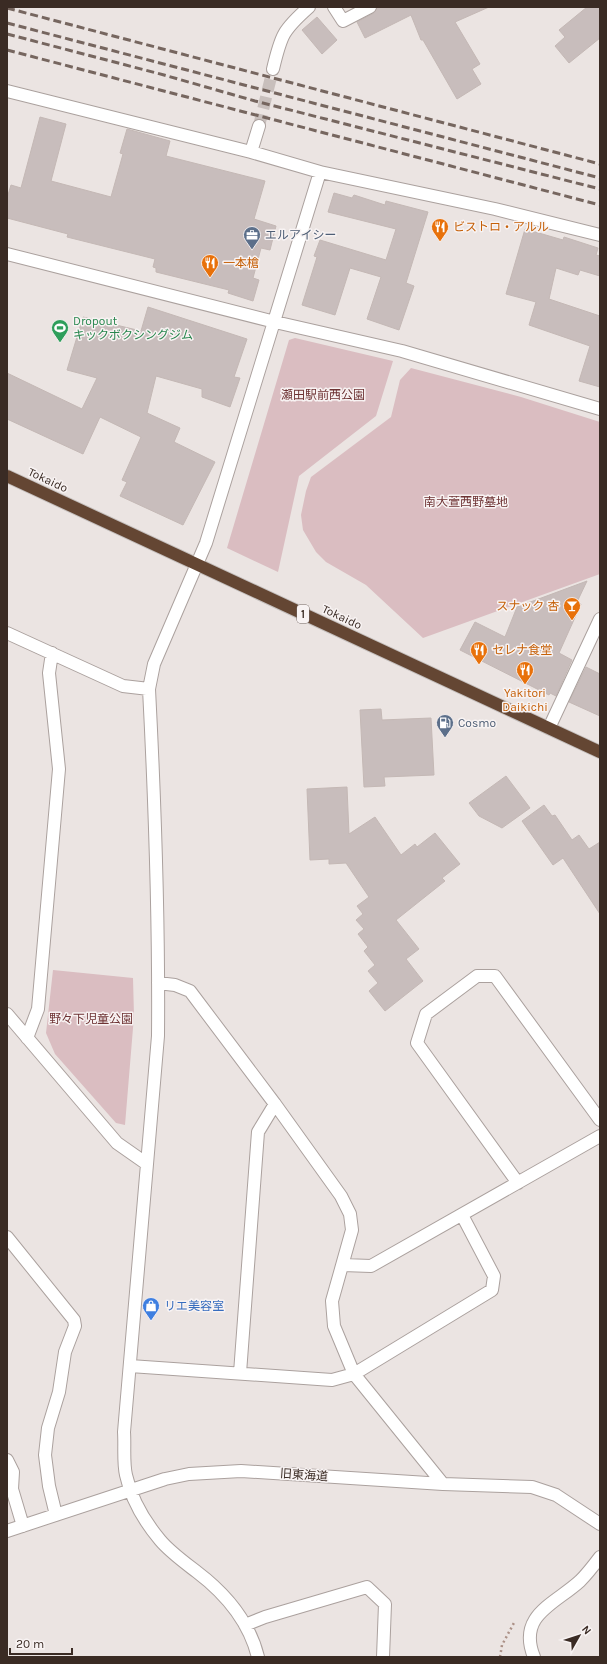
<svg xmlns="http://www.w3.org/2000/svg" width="607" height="1664" viewBox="0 0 607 1664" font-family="Karla,'Noto Sans JP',sans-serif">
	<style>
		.green { fill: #dabdc1 }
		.building { fill: #c8bdbc; stroke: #c4b8b5 }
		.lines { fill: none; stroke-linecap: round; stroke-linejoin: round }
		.minor-tunnel { stroke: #c8bfbc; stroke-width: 12; stroke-dasharray: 12 6; stroke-linecap: butt }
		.minor-casing { stroke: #aba19e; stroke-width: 14 }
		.highway-casing { stroke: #c4bfbd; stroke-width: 14 }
		.path { stroke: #ab9086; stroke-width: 2.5; stroke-dasharray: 2 3; stroke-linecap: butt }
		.minor { stroke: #fff; stroke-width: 12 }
		.highway { stroke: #644633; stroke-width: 12 }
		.rail { stroke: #76665f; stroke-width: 3; stroke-dasharray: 8 4; stroke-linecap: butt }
		.labels { text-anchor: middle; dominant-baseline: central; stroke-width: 3; stroke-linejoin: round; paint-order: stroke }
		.shield { fill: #f8f3f3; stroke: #736762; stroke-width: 1 }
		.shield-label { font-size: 11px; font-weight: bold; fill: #3a2b24 }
		.food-label { font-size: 12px; fill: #c56008; stroke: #f8f3f3; text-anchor: start }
		.service-label { font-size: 12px; fill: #4e5e75; stroke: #f8f3f3; text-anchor: start }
		.leisure-label { font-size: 12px; fill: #27864d; stroke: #f8f3f3; text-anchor: start }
		.park-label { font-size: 12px; fill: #6d3233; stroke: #f8f3f3 }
		.street-label { font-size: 12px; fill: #3a2b24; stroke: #f8f3f3 }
		.shop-label { font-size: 12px; fill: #366cbe; stroke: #f8f3f3; text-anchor: start }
	</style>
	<rect width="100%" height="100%" fill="#ebe4e2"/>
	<path class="green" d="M295 338 393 361 376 416 299 476 278 572 227 548 289 340Z
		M411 368 521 397 600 422V574L423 638 366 585 326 562 316 552 303 530 301 515 306 491 311 477 391 417 400 380Z
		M53 970 133 978 134 1016 125 1125 116 1123 55 1054 46 1033Z"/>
	<path class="building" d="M377 7H489L455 22 480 64 472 69 481 84 457 99 423 40H421L411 15 365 38 357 22 374 13Z
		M587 7H600V38L569 63 555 46 565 37 559 30Z
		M317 17 337 40 322 54 302 30Z
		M40 117 66 124 51 181 111 197 123 154 120 153 127 129 170 141 166 156 265 181 254 219 276 226 270 250 261 248 253 278 259 280 253 301 228 293 229 290 156 272V268L153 267 155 259 67 237 68 234 7 218V198L11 185 21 188Z
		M334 193 352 198 354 195 385 205 386 201 428 212 406 283 414 286 399 330 367 319 381 277 350 268 335 315 302 305 317 257 314 256 320 240 386 260 396 229 328 212Z
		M525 229 563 240 564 237 598 248 596 255 600 256V276L580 270 578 275 556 268 549 299 600 316V387L579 381 590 346 529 325 536 302 506 294Z
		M148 307 247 339 234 377 240 378 230 407 202 397V389L156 376 147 413 180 428 174 442 215 462 183 525 120 496 127 482 122 480 141 437 100 417 83 454 7 419V373L82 409 97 378 67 370 83 317 141 331Z
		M587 581 577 602 581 604 559 653 572 660 556 696 550 693 549 695 460 650 475 622 505 637 517 607Z
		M586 667 600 674V716L569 702Z
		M381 709 382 720 431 718 434 775 384 777 385 786 364 787 360 710Z
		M506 776 530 808 502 828 479 816 469 803Z
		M347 787 349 834 375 817 401 855 415 844 417 847 435 833 460 864 442 878 445 881 396 920 419 949 406 959 423 981 385 1011 369 991 378 983 368 971 375 965 364 951 368 947 358 934 364 929 356 920 363 914 357 906 369 897 346 863 329 864V859L310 860 307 789Z
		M544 805 552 816 555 815 572 840 579 835 589 849 600 842V914L563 858 553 865 522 821Z"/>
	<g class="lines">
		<path class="minor-tunnel" d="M259 126 273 69"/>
		<defs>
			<path id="minor" d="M334 7 343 21 370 7
				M273 69C281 35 283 30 309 7
				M7 91 251 152 320 172 495 209 600 235
				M251 152 259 126
				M7 254 275 322 402 351 600 409
				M7 633 123 686 149 689
				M549 728 600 619
				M158 983 175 985 190 991 275 1104 341 1196 350 1214 352 1230 332 1301 334 1326 354 1374 443 1484
				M7 1014 117 1143 147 1164
				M27 1038 38 1009 59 769 49 673 52 653
				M518 1183 417 1043 426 1014 477 976H495L600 1120
				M7 1237 74 1320 75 1326 65 1352 59 1392 48 1428 45 1455 49 1486 56 1515
				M343 1265 371 1266 600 1136
				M130 1366 332 1380 354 1374 492 1290 494 1276 462 1215
				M240 1373 258 1132 275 1104
				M7 1460 13 1472 12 1489 23 1526
				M7 1531 165 1479 189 1474 241 1471 443 1484 532 1487 556 1495 600 1524
				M245 1625 265 1617 367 1587 385 1604 383 1657
				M258 1657C249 1621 226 1594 197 1572 184 1562 170 1552 160 1540 145 1522 131 1498 126 1475 123 1462 125 1446 124 1432L158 1036C159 920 155 805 149 689L154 664 206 543 320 172
				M534 1657C517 1615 555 1604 580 1581 587 1574 594 1565 600 1557"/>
			<path id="highway" d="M7 476 600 752"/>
		</defs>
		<use href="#minor" class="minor-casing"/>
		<use href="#highway" class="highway-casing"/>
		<path class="path" d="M500 1657 502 1645 515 1621"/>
		<use href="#minor" class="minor"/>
		<use href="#highway" class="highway"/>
		<path class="rail" d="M7 8 600 164
			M7 23 600 178
			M7 34 164 75 255 101 600 189
			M7 50 600 205"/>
	</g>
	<defs>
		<symbol id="restaurant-pin" viewBox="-11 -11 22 30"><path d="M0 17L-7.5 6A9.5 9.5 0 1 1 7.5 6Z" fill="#e8710a" stroke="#f8f3f3"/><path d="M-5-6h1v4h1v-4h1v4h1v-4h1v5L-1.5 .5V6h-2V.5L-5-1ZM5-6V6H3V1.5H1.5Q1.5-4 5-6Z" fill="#fff"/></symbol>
		<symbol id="office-pin" viewBox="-11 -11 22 30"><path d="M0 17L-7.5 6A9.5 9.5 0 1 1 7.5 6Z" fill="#5c6f8a" stroke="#f8f3f3"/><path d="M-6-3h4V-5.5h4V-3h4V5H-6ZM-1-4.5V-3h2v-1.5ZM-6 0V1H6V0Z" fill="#fff"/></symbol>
		<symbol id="stadium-pin" viewBox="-11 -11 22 30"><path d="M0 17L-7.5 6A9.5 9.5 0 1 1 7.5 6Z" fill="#2e9e5b" stroke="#f8f3f3"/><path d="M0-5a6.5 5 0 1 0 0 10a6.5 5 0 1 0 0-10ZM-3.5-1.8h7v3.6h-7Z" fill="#fff"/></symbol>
		<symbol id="bar-pin" viewBox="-11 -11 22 30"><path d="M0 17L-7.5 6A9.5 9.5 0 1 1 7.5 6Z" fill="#e8710a" stroke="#f8f3f3"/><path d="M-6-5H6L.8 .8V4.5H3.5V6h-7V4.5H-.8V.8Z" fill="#fff"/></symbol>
		<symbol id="fuel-pin" viewBox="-11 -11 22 30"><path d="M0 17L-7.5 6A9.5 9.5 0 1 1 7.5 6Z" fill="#5c6f8a" stroke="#f8f3f3"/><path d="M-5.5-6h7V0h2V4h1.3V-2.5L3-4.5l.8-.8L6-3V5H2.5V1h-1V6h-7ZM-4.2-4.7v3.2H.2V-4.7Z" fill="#fff"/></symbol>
		<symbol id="shop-pin" viewBox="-11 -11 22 30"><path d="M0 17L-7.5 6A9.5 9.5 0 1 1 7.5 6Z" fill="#3f7fe0" stroke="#f8f3f3"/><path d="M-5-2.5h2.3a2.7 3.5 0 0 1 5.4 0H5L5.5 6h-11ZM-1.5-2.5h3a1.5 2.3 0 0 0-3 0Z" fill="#fff"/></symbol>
	</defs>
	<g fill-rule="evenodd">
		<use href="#restaurant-pin" x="430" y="217" width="20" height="27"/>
		<use href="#office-pin" x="242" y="225" width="20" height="27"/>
		<use href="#restaurant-pin" x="200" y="253" width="20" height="27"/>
		<use href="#stadium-pin" x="50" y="318" width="20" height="27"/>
		<use href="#bar-pin" x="562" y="596" width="20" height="27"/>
		<use href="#restaurant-pin" x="469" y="640" width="20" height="27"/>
		<use href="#restaurant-pin" x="515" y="660" width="20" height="27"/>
		<use href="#fuel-pin" x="435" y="713" width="20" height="27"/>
		<use href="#shop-pin" x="141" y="1296" width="20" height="27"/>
	</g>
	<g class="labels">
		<rect class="shield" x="297" y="605" width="12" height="18" rx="3"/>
		<g class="shield-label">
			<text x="303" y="614">1</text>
		</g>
		<g class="food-label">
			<text x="453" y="227">ビストロ・アルル</text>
			<text x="223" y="263">一本槍</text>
			<text x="559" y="606" text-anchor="end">スナック 杏</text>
			<text x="492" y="650">セレナ食堂</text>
			<text x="525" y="693" text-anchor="middle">Yakitori<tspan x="525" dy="14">Daikichi</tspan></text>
		</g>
		<g class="service-label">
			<text x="265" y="235">エルアイシー</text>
			<text x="458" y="723">Cosmo</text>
		</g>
		<g class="leisure-label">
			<text x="73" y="321">Dropout<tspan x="73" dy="14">キックボクシングジム</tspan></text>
		</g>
		<g class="park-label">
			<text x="323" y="395">瀬田駅前西公園</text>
			<text x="466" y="502">南大萱西野墓地</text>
			<text x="91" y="1019">野々下児童公園</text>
		</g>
		<g class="street-label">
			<text transform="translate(48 480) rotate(25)">Tokaido</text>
			<text transform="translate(342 617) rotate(25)">Tokaido</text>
			<text transform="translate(304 1475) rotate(4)">旧東海道</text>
		</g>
		<g class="shop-label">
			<text x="164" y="1306">リエ美容室</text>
		</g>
	</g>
	<rect width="607" height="1664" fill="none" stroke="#3a2b24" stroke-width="16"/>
	<g transform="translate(579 1636) rotate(51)" stroke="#f8f3f3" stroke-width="3" paint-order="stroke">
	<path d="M0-3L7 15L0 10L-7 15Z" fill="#3a2b24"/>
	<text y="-6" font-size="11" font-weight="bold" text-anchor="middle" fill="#3a2b24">N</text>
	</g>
	<path d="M10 1648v6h62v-6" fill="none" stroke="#3a2b24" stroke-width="2"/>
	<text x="16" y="1648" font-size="12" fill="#3a2b24" stroke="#f8f3f3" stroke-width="3" paint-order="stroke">20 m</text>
</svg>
